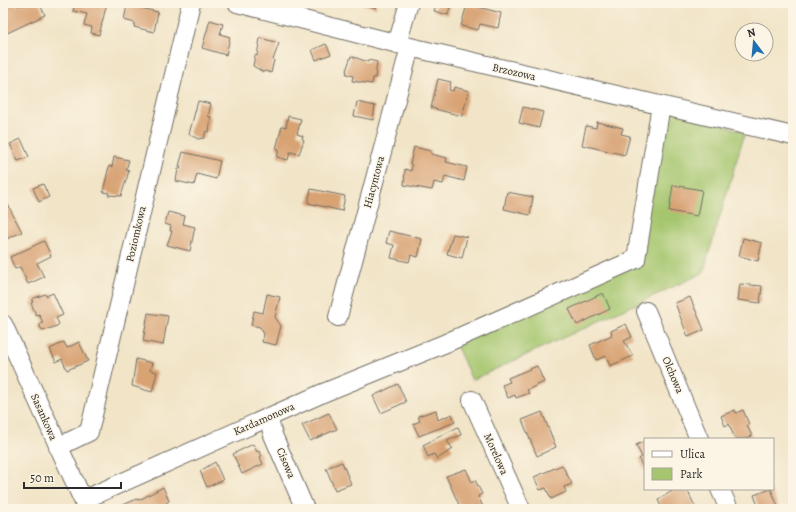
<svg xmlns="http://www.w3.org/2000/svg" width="796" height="512" viewBox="0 0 796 512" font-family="Alegreya,serif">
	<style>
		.green { fill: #a5c66e; stroke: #68784c }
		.building { fill: #d8a273 }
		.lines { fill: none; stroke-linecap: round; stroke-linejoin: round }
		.minor-casing { stroke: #706c62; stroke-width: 20 }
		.minor { stroke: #fff; stroke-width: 18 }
		.labels { text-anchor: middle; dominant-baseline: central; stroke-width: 3; stroke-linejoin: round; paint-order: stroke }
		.street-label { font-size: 11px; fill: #2b2b2b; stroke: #fcf5e5 }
	</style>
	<rect width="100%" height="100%" fill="#fcf5e5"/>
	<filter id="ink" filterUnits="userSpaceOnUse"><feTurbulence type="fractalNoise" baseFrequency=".025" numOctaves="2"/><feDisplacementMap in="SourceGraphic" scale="8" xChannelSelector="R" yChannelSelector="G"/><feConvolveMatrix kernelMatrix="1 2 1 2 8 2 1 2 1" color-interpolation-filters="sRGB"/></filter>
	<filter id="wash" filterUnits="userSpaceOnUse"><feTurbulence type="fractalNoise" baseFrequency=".012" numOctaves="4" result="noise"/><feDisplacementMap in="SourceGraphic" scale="16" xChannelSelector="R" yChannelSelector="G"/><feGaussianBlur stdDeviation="0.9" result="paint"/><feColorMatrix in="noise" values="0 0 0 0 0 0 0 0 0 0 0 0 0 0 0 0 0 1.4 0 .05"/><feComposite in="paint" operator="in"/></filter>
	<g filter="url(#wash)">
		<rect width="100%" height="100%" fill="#f1e4c7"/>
		<path class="green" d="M664 106 745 132 703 273 472 380 450 332 633 256Z"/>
		<g id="blocks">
			<path class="building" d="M16 3 17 6 21 5 20 3H39L45 15 3 35V9Z
				M75 3H107L99 35 91 33 92 27 84 25 87 14 73 11Z
				M359 3H377L376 8Z
				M437 3H451L448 15 434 11Z
				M467 4 501 13 498 28 480 24 478 30 461 26Z
				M127 5 158 12 154 32 134 27 135 23 124 20Z
				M210 20 223 24 220 34 230 37 226 55 202 48Z
				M260 38 279 43 273 60H274L271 73 266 71 263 72 253 66 255 55 257 56Z
				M326 44 331 54 316 60 312 50Z
				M351 56 368 62 369 60 377 62 375 78H373L372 84 352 81 353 76 346 74 347 71H346Z
				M438 79 451 82 449 90 453 91 454 87 469 91 462 116 431 108Z
				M198 101 211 104 208 116 211 117 209 132 206 131 204 138 198 139 189 134Z
				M357 102 375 106 373 120 354 116Z
				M523 107 543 112 539 128 519 123Z
				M288 116 301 119 297 134 303 136 302 139 304 140 299 154 290 152 288 160 277 157 279 149H276L282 126 286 127Z
				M597 122 623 128 621 134 630 136 625 155 582 145 586 126 596 128Z
				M21 139 29 157 18 161 10 144Z
				M414 147 431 151V154L447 158 446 162 467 167 464 181 445 176 443 184 434 182 432 190 404 185 405 169 411 171 412 165 410 164Z
				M183 152 220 161 216 179 197 174 194 185 176 181 178 169H180L181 166H179Z
				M114 157 129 160 126 170 129 171 121 196 108 195 109 193 103 192 109 166 112 167Z
				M43 184 49 197 39 202 33 188Z
				M673 185 702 190 697 216 669 211Z
				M311 189 345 196 342 211 308 203Z
				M507 192 533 197 530 215 504 209Z
				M8 205 22 232 4 240 3 208Z
				M168 212 185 216 183 224 195 227 190 251 167 245 172 231H170L171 226 165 224Z
				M389 231 422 239 418 257 411 255 409 262 391 258 394 245 386 243Z
				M453 234 467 237 462 258 447 254Z
				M743 238 762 243 758 261 739 256Z
				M44 241 51 256 37 263 44 277 28 284 20 267 15 269 10 257Z
				M740 284 762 286 760 303 738 300Z
				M53 293 63 315 56 318 59 324 57 326 43 331 40 327V324L43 323 39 314 36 315 31 303 33 302 32 299 45 294 46 296Z
				M603 293 610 309 577 325 569 309Z
				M267 294 280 297 275 317 281 326 276 345 262 342 264 334 260 327 251 325 254 311 263 313Z
				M690 297 704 330 688 337 675 303Z
				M148 313 168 316 163 345 143 341Z
				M626 324 632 337 624 341 633 356 610 366 606 356 596 360 590 345 612 335 611 331Z
				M64 342 67 348 79 342 88 361 67 370 62 359 56 362 50 349Z
				M136 359 152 363 150 370 157 372 152 392 132 386Z
				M537 366 544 382 527 390 529 393 516 398 515 395 508 398 502 385 510 382 508 378Z
				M398 384 406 402 381 413 373 396Z
				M436 410 438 420 452 414 455 422 419 436 413 424 420 421 418 416Z
				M735 410 736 413 743 410 749 424 747 425 752 436 745 439H735L729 424 725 426 721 416Z
				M542 412 556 447 537 456 522 420Z
				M329 413 337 429 310 441 302 425Z
				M458 427 461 435 447 441 453 449 437 459 434 454 428 457 423 445Z
				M645 441V473L639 459 642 457 636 445Z
				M253 444 257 452 259 451 262 456 260 457 263 464 242 474 233 454Z
				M215 462 223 480 207 487 200 471Z
				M342 462 351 484 335 490 326 468Z
				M562 465 572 484 564 487 566 492 551 499 546 488 540 490 534 477Z
				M466 469 472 482 475 480 482 494 478 496 484 509H461L446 476Z
				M163 487 169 501 166 503 168 507 164 509H125L123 505 137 499 138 500 143 498Z
				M671 489H687L696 509H662L658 500 672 491Z
				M771 489 779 509H759L754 495Z"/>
		</g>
	</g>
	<g filter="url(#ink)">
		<use href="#blocks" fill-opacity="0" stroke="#706c62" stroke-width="1"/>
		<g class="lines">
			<defs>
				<path id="minor" d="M237 3 410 47 793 136
					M397 44 409 3
					M646 311 699 439
					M338 317 410 47
					M3 324 87 509
					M472 400 521 509
					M268 417 273 435 305 509
					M58 447 89 432 191 3
					M720 489 729 509
					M83 500 323 393 446 343 636 259 661 105"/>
			</defs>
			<use href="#minor" class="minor-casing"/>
			<use href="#minor" class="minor"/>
		</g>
	</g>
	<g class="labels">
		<g class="street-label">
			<text transform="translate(514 72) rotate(13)">Brzozowa</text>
			<text transform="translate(374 182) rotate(-75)">Hiacyntowa</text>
			<text transform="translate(136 234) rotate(-77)">Poziomkowa</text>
			<text transform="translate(673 375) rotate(67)">Olchowa</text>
			<text transform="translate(44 417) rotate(66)">Sasankowa</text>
			<text transform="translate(264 419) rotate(-24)">Kardamonowa</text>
			<text transform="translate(496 454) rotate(66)">Morelowa</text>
			<text transform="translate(286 463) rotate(67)">Cisowa</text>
		</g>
	</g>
	<rect width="796" height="512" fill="none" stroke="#fcf5e5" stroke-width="16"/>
	<rect x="644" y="438" width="130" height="52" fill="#fcf5e5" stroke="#a8a49b"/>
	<rect x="652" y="451" width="20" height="6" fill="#ffffff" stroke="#a8a49b"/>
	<text x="680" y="458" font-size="12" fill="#2b2b2b">Ulica</text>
	<rect x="652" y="468" width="20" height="12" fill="#a5c66e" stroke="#a8a49b"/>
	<text x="680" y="478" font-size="12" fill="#2b2b2b">Park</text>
	<g transform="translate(754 42) rotate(344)"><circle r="19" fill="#fcf5e5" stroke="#a8a49b"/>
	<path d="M0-3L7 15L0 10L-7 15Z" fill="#1f6fb2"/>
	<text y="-6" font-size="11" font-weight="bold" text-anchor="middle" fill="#2b2b2b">N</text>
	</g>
	<path d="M24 482v6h97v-6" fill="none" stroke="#2b2b2b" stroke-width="2"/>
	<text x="30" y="482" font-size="12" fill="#2b2b2b" stroke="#fcf5e5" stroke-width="3" paint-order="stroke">50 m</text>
</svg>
